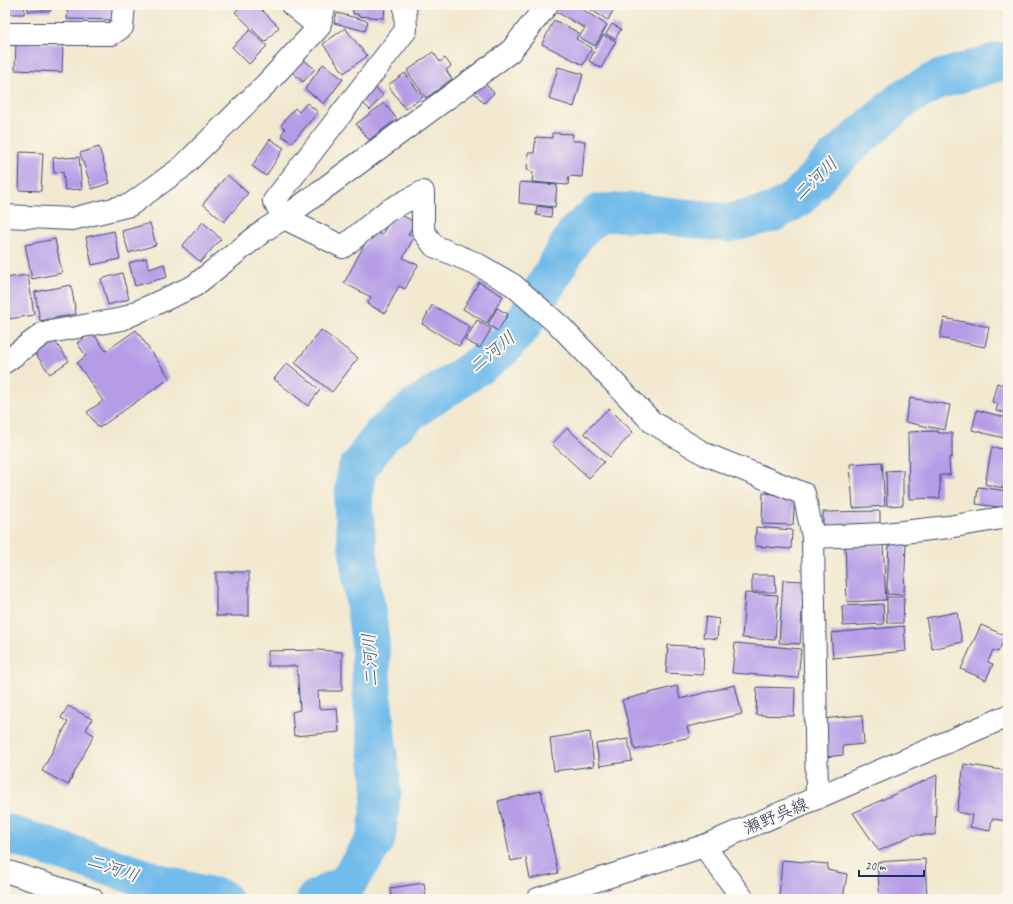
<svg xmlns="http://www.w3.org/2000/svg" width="1013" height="904" viewBox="0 0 1013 904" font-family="Caveat,'Klee One',sans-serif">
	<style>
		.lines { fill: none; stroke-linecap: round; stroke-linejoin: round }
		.river { stroke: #72bceb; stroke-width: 39 }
		.building { fill: #b69ce7 }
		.minor-casing { stroke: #3b4b6f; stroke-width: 24 }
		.major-casing { stroke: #3b4b6f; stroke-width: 24 }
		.minor { stroke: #fff; stroke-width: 22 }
		.major { stroke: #fff; stroke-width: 22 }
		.labels { text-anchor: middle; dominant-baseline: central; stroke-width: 4; stroke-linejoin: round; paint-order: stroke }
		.street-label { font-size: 17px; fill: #1b2f5e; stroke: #fbf7ec }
		.water-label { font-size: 18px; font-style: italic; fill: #355988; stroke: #fbf7ec }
	</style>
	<rect width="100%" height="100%" fill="#fbf7ec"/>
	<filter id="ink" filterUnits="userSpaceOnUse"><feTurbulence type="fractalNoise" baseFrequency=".025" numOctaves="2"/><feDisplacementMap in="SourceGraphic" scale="8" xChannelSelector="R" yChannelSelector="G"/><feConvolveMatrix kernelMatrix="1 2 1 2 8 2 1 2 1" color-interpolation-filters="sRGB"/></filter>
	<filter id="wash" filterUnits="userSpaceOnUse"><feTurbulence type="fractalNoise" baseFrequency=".012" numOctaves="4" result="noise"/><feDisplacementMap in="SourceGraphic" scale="16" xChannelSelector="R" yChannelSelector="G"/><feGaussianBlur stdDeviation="0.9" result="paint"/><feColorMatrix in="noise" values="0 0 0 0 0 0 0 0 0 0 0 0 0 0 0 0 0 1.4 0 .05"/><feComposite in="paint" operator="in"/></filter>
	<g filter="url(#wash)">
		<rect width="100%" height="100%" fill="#f2e8cf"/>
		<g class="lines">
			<path class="river" d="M5 833 175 888 222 899
				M316 899 347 883 376 839 382 791 372 696 370 641 357 543 353 506 356 471 382 435 419 405 458 380 498 352 522 326 576 233 599 213 633 212 729 223 772 213 797 199 829 164 903 99 938 80 998 62H1008"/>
		</g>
		<g id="blocks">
			<path class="building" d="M5 5H25L24 14H5Z
				M28 5H51V11H28Z
				M68 5H114L113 20 67 19Z
				M242 5H257L279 27 265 42 235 12Z
				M353 5H385L384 18 358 16V14H353Z
				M556 5H575L607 25 595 46 579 37 585 28 553 10Z
				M582 5H616L608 20Z
				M337 13 368 21 365 31 334 23Z
				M554 20 579 33 576 39 592 48 583 65 542 44Z
				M612 24 621 29 615 39 606 34Z
				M345 28 367 56 344 73 323 44Z
				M250 30 267 46 249 64 232 47Z
				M603 35 616 41 601 68 589 61Z
				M16 42 63 44 62 72 15 70Z
				M433 52 440 62 445 58 451 66 446 70 452 79 426 98 407 71Z
				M304 60 315 69 303 82 292 72Z
				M323 64 343 79 324 104 305 89Z
				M558 67 583 74 574 107 549 99Z
				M405 73 423 97 405 109 388 85Z
				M480 78 494 93 484 103 470 88Z
				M373 86 383 95 370 110 360 100Z
				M307 103 318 112 292 143 281 135 285 129 281 125 295 108 299 112Z
				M384 103 397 119 369 140 356 124Z
				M552 133 573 134 572 141H585L582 177 569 176 568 185 532 182 533 172 527 170 528 153H534L536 137 552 138Z
				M270 139 284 148 266 176 252 166Z
				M99 147 110 183 92 189 80 153Z
				M20 152 43 153 41 191 19 190Z
				M65 157V158L79 157 82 189 65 190 63 172 54 173 53 158Z
				M5 158H8L6 185H5Z
				M227 175 248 193 224 222 203 204Z
				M520 182 557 185 555 207 519 203Z
				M537 206 552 208 551 217 536 215Z
				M397 213 415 222 408 235 414 237 403 258 418 265 405 289 399 286 385 313 367 304 371 297 344 283 372 230 382 235 390 219 393 221Z
				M203 222 221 239 200 262 182 246Z
				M150 223 156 245 129 253 122 231Z
				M114 231 120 259 92 265 86 237Z
				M55 239 62 273 32 279 25 245Z
				M146 258 149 269 164 264 167 277 135 286 129 263Z
				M122 273 129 299 108 305 101 279Z
				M28 275 34 315 9 319 6 299H5V278Z
				M479 282 503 296 487 323 463 309Z
				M71 285 76 314 40 321 35 292Z
				M432 305 470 327 459 346 422 324Z
				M497 308 508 314 498 331 488 325Z
				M944 318 989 327 985 347 940 338Z
				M477 320 491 329 480 348 465 340Z
				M136 330 170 378 99 428 87 412 103 401 77 363 86 356 77 343 92 332 106 351Z
				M321 330 358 358 332 392 295 363Z
				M53 339 69 361 50 374 34 352Z
				M287 363 320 390 308 406 274 379Z
				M1007 366H1008V413L996 411 998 404 992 402 997 383 1003 385Z
				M910 398 950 405 945 430 905 422Z
				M609 408 633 432 610 457 584 433Z
				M977 410 1008 418V439L972 430Z
				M567 428 604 462 589 478 552 444Z
				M938 431V433H952V457L949 458 950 475H940V498L909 499 908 432Z
				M992 447 1008 450V489L985 484Z
				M882 462 885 506 853 508 850 464Z
				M903 470V505L887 506 886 471Z
				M978 487 1008 491 1006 508 976 504Z
				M763 493 795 495 793 525 762 524Z
				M880 511V530L823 531V512Z
				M756 527 792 530 791 549 755 546Z
				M889 541 906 542 904 595 887 594Z
				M883 544 886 600 847 602 845 546Z
				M216 572H249V616H216Z
				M752 575H775L776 592H752Z
				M783 580 804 581 800 644 779 643Z
				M745 593 778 595 775 640 742 638Z
				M887 597H904L903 623H887Z
				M883 604 884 624 843 626 842 606Z
				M957 612 962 642 932 649 926 618Z
				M706 617 719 619 717 639 703 637Z
				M981 625 1006 636 998 652 993 650 988 662 993 664 986 680 961 669Z
				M904 626 906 651 833 658 831 633Z
				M735 643 801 649 798 678 732 673Z
				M668 645 704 647 703 675 666 673Z
				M319 650 342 652V691H318L319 709 337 708 339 732 294 736 292 712 300 710 297 666H268V651Z
				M735 685 742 714 687 727 690 737 635 750 622 700 677 686 680 699Z
				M757 687 795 688 794 716 756 715Z
				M68 706 92 719 86 730 94 735 68 785 42 771 68 722 61 718Z
				M862 715 864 744 843 746V755L826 757 822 719Z
				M590 732 594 766 554 771 550 738Z
				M628 739 632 761 600 766 596 744Z
				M964 764 1008 771V821L992 819 990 831 970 827 972 815 957 812Z
				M937 775 935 835H912L879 851 853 813Z
				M541 791 558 873 530 879 526 858 511 861 498 801Z
				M925 859 927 899H880L877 862Z
				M782 860 828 864 827 870 847 874 843 899H779Z
				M424 883 426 899H391L390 888Z"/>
		</g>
	</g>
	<g filter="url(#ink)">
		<use href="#blocks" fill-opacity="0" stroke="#3b4b6f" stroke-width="1"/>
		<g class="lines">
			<defs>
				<path id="minor" d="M292 5 319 27
					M405 5 406 30 274 201 284 218 343 247 387 211 423 192V231L434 246 477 264 513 285 561 327 652 422 705 454 804 494 813 537 817 798
					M5 34H112L122 27 124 5
					M5 216 72 219 130 205 181 168 268 82 319 27 325 5
					M5 362 44 333 122 319 194 286 266 229 284 218 510 52 547 5
					M813 537 885 534 948 527 1008 517
					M704 846 743 899"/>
				<path id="major" d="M5 871 92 899
					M538 899 704 846 1008 716"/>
			</defs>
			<use href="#minor" class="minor-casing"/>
			<use href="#major" class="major-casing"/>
			<use href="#minor" class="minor"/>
			<use href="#major" class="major"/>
		</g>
	</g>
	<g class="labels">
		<g class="street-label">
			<text transform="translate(776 816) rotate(-23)">瀬野呉線</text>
		</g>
		<g class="water-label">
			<text transform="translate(815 179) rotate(-44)">二河川</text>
			<text transform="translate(492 352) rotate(-40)">二河川</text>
			<text transform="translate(370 660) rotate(-93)">二河川</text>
			<text transform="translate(113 868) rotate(18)">二河川</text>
		</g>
	</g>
	<rect width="1013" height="904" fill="none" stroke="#fbf7ec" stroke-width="20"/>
	<path d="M859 870v6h65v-6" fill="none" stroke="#1b2f5e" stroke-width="2"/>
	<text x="865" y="870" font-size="12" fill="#1b2f5e" stroke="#fbf7ec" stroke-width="3" paint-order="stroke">20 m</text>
</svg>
